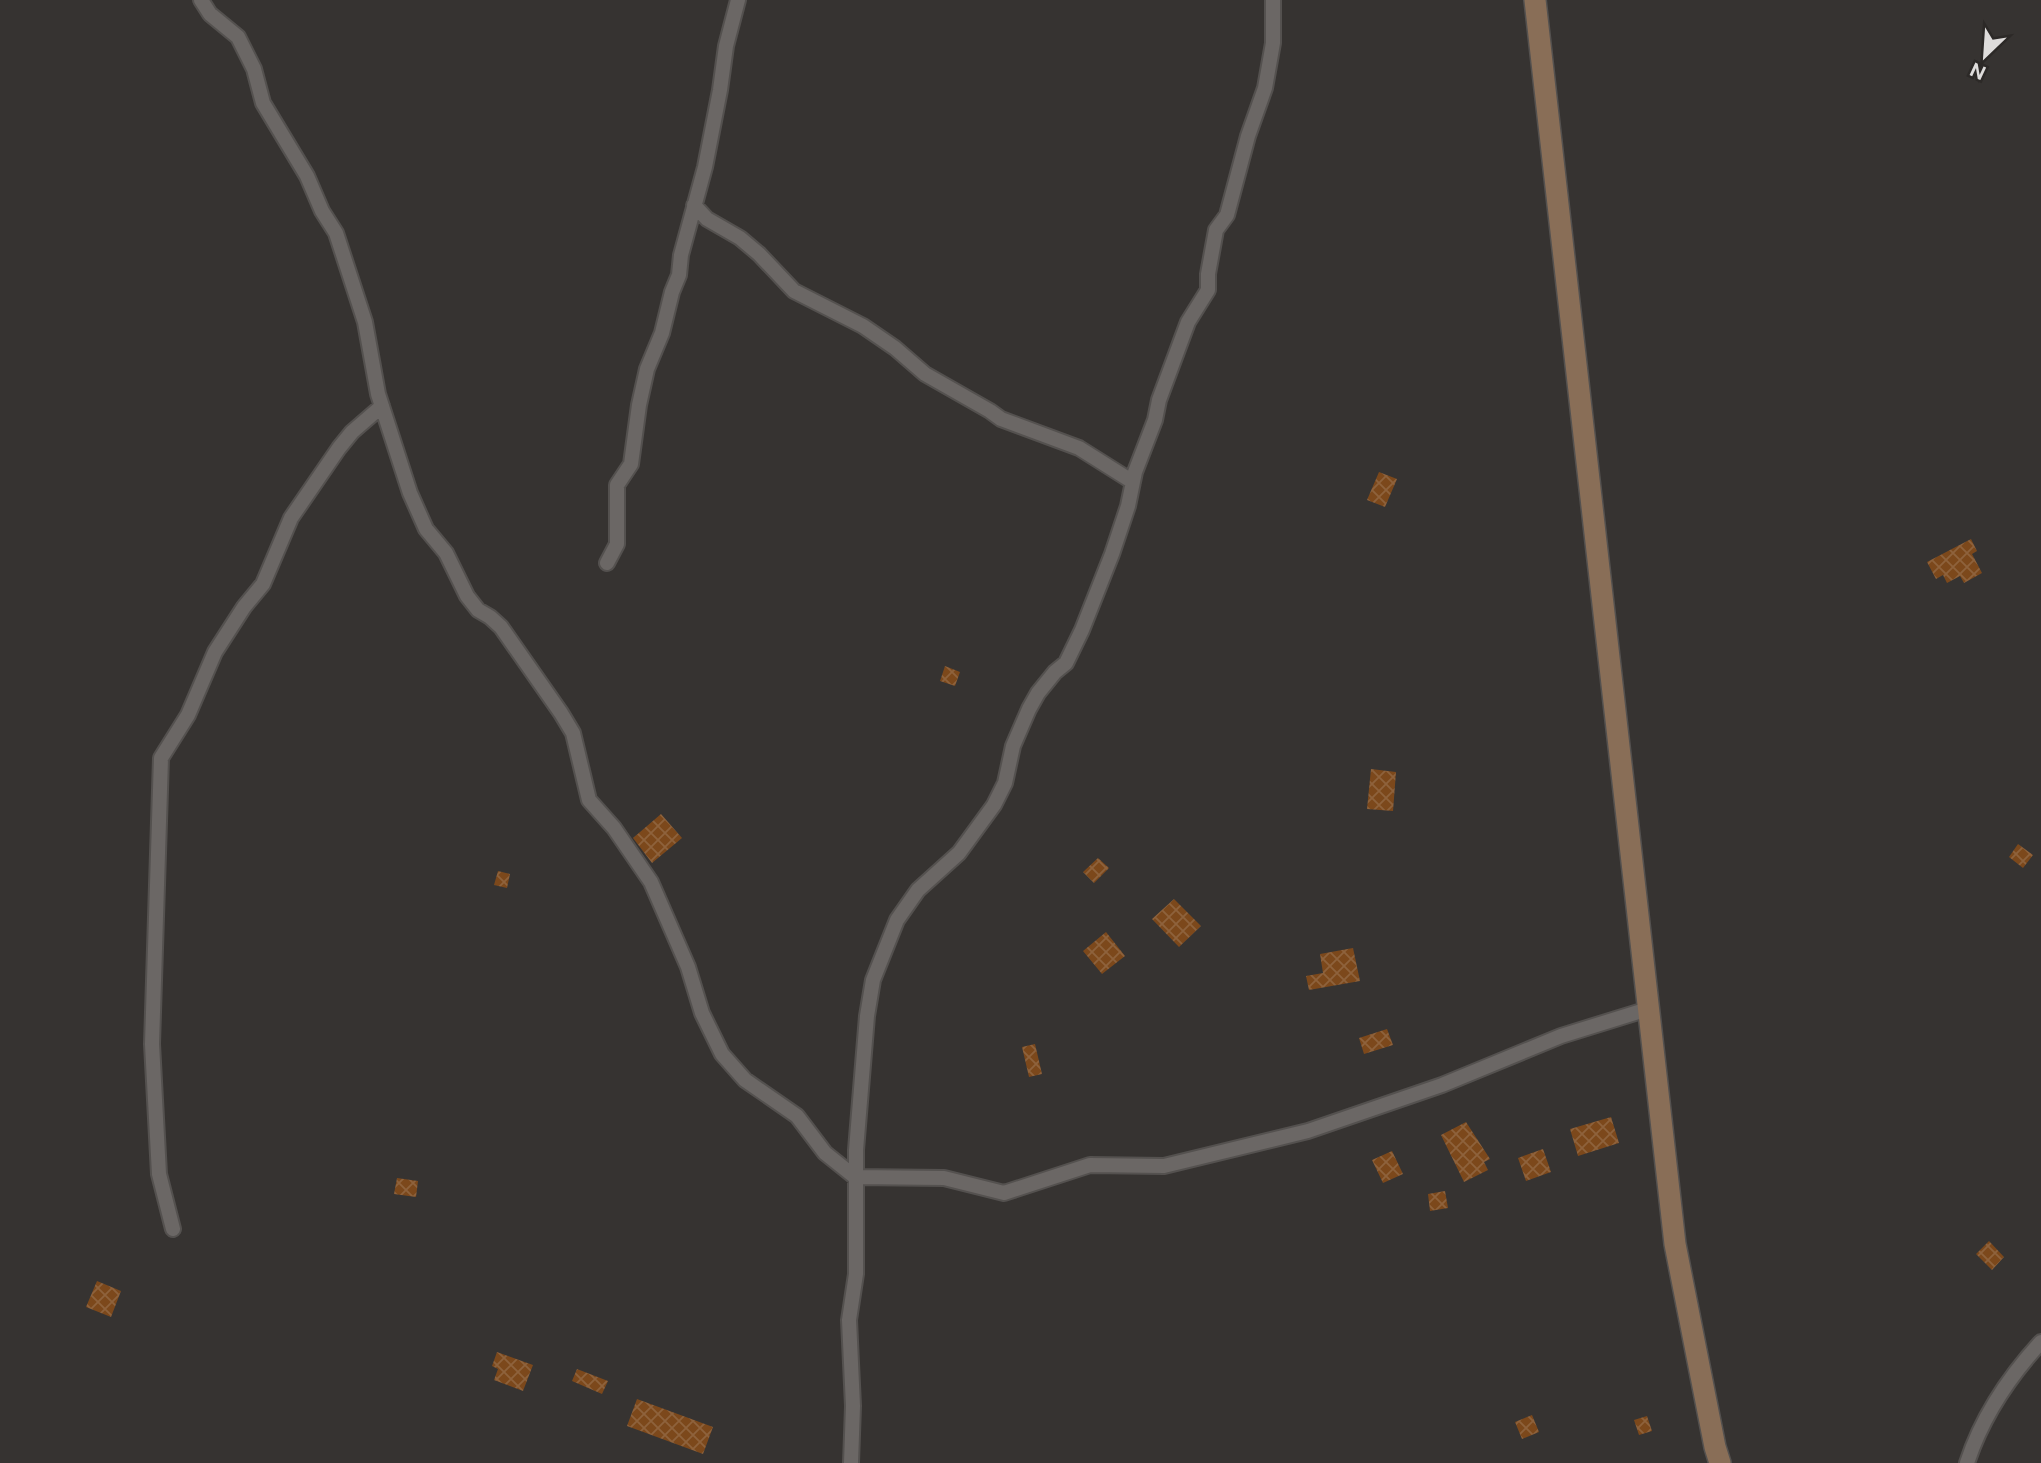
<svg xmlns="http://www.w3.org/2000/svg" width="2041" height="1463" viewBox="0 0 2041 1463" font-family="'Public Sans',sans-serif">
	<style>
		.building { fill: url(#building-cross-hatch) }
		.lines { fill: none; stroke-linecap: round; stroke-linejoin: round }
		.street-casing { stroke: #54514f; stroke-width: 18 }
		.secondary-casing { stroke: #54514f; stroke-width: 24 }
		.street { stroke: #6b6765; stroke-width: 14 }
		.secondary { stroke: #896e57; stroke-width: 21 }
	</style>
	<defs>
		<pattern id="building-cross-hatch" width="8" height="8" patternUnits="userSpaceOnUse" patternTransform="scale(1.75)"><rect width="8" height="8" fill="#7c481b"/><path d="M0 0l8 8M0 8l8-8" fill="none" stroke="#8e623c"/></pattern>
	</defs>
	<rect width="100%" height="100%" fill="#363331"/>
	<path class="building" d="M1379 472 1397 479 1385 507 1367 500Z
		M1971 539 1977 551 1972 554 1982 573 1964 583 1960 576 1947 583 1943 575 1936 579 1927 562Z
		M945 666 960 672 955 686 940 681Z
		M1371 769 1396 772 1393 811 1367 809Z
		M661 814 682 838 652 863 633 838Z
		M2018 844 2033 855 2023 868 2009 857Z
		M1098 858 1109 868 1094 883 1083 872Z
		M498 871 510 874 507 888 494 885Z
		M1174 899 1201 926 1179 947 1152 919Z
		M1106 932 1125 956 1102 974 1083 951Z
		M1353 948 1360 981 1309 990 1306 976 1323 973 1320 954Z
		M1387 1029 1393 1045 1364 1054 1359 1038Z
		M1035 1044 1042 1074 1029 1077 1022 1047Z
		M1611 1117 1619 1143 1578 1156 1570 1129Z
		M1466 1122 1490 1159 1484 1162 1488 1170 1464 1182 1441 1135Z
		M1543 1149 1551 1172 1526 1181 1518 1158Z
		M1392 1151 1403 1174 1383 1183 1372 1160Z
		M397 1178 418 1181 416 1197 394 1194Z
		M1445 1191 1448 1208 1430 1211 1428 1194Z
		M1989 1241 2004 1257 1992 1270 1976 1254Z
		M97 1281 121 1291 111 1317 86 1307Z
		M497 1352 533 1365 523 1391 494 1380 498 1369 492 1366Z
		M577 1369 608 1381 602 1394 572 1381Z
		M637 1399 713 1427 703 1454 627 1426Z
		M1532 1415 1539 1432 1522 1439 1515 1422Z
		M1647 1416 1652 1431 1639 1435 1634 1420Z"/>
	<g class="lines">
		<defs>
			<path id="street" d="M201 0 210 14 238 37 254 69 263 103 307 176 322 211 336 233 365 322 378 394 410 493 426 529 446 553 467 596 478 610 490 617 501 627 561 713 573 733 589 800 614 828 651 882 688 967 702 1013 722 1054 745 1080 797 1116 825 1153 855 1177 944 1178 1004 1193 1090 1165 1164 1166 1308 1131 1442 1085 1561 1036 1648 1009
				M694 205 707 219 740 238 759 254 794 291 863 326 895 348 925 374 990 411 1001 419 1079 448 1133 482
				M607 563 617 544V485L631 464 639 405 647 369 662 333 672 292 679 275 681 255 705 167 720 90 726 46 738 0
				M173 1229 159 1174 152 1044 161 758 188 715 215 652 244 607 263 584 291 518 339 448 352 432 382 406
				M851 1463 853 1406 849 1320 856 1274V1150L867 1016 873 980 897 920 918 890 959 853 994 805 1005 783 1013 746 1029 709 1038 693 1055 672 1066 663 1082 630 1112 554 1128 506 1135 472 1155 420 1159 400 1188 322 1208 290V274L1216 230 1227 215 1248 136 1265 88 1273 43V0
				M1967 1463C1982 1417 2008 1378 2041 1342"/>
			<path id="secondary" d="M1535 0 1675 1244 1715 1447 1720 1463"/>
		</defs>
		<use href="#street" class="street-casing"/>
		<use href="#secondary" class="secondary-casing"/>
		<use href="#street" class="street"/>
		<use href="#secondary" class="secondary"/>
	</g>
	<g transform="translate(1985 56) rotate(205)" stroke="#2c2927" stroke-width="5" paint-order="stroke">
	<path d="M0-5L12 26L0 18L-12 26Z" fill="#dedcdb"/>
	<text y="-10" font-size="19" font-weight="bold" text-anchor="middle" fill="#dedcdb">N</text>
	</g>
</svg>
